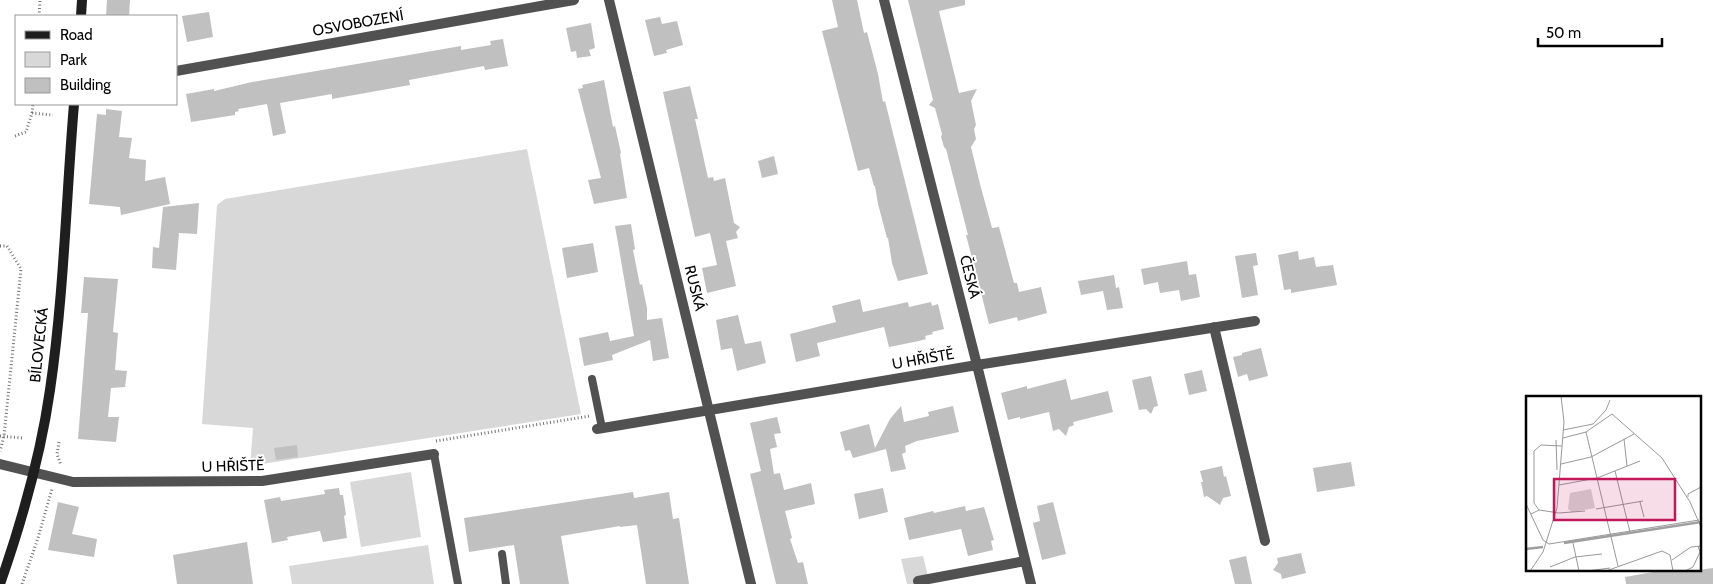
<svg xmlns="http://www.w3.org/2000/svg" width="1713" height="584" viewBox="0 0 1713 584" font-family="Cabin,sans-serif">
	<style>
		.green { fill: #d8d8d8 }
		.building { fill: #c0c0c0 }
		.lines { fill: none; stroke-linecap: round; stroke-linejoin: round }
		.path { stroke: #737373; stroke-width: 3; stroke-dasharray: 1 2.5; stroke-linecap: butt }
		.lane { stroke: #515151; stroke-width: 8 }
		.street { stroke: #515151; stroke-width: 10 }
		.secondary { stroke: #1e1e1e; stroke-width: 10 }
		.labels { text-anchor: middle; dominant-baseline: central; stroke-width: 4; stroke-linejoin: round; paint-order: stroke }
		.street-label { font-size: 15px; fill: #000; stroke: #fff }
		.inset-river { fill: none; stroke: #9f9f9f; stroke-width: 2.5 }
		.inset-road { fill: none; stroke: #999; stroke-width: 1 }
		.view { fill: #c2185b; fill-opacity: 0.15; stroke: #c2185b; stroke-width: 2.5 }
		.inset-edge { fill: none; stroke: #000; stroke-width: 2.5 }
	</style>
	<rect width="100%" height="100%" fill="#fff"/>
	<path class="green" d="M527 149 581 414 250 466 253 428 202 424 217 205 225 199Z
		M411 472 421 537 361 547 350 482Z
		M428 545 434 584H292L289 566Z
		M923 556 930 584H907L901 559Z"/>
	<path class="building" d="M107 0H130L129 16H106Z
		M832 0H857L864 33 867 32 878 74 883 102 885 101 928 274 898 281 892 263 888 238H887L878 204 875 186H874L869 168 858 171 822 31 838 27Z
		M908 0H965V5L939 11 959 93 977 89 971 101 976 125 974 129 976 139 971 147 980 184 992 228 999 227 1014 283H1017L1019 292 1041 287 1047 313 1018 321 1017 317 989 324 966 235H968L946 149 944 147 941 137 942 134 935 108 929 105 933 100Z
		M209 12 213 37 187 42 182 16Z
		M660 17 662 24 677 21 683 45 666 50 667 53 654 56 645 20Z
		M591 23 595 48 589 50 591 56 577 58 576 51 571 52 566 28Z
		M503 39 508 66 485 70 484 66 409 80 410 85 332 99V94L280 103 286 133 273 136 267 104 238 109 239 111 235 112V115L191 122 186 94 214 89V91L252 82 461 46V50L491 45 490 41Z
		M604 80 613 127 615 126 621 153 620 154 627 198 594 204 588 180 601 178 578 89 583 88 582 85Z
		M690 86 698 119H695L708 178 713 177 714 181 725 178 734 223 740 227 736 232 738 238 726 241 736 286 707 293 702 268 717 265 710 233 695 237 663 92Z
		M106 109 122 111 119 137 132 138 129 158 146 160 145 181 165 177 170 204 121 215 120 207 89 204 97 114 106 115Z
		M774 156 778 174 762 178 758 161Z
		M199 203 197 234 179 233 176 270 152 268 153 247 159 248 163 207Z
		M631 224 635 249 633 250 640 285 642 284 647 308V320L662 318 669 358 653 361 650 340 612 355 613 360 584 366 579 338 608 332 610 341 634 336 615 226Z
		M593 243 598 272 567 278 562 248Z
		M1298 251 1299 260 1314 257 1316 267 1333 265 1337 285 1291 293V289L1284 290 1278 255Z
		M1256 253 1258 265 1253 266 1258 295 1242 298 1235 256Z
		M1187 261 1189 275 1196 274 1200 297 1181 301 1179 290 1160 293 1158 282 1144 285 1141 269Z
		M1114 275 1116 288 1119 287 1123 308 1107 310 1103 291 1081 295 1078 281Z
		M84 277 118 279 113 332 118 333 115 370 127 371 125 387 111 388 108 417H119L116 442 78 439 88 313H81Z
		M860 299 863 312 908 302 909 307 931 302 932 306 938 304 944 329 932 332 933 334 925 336 926 339 919 341 889 347 884 327 817 343 820 356 796 362 790 334 836 322 832 306Z
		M738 315 745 344 761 341 766 363 737 371 732 348 721 350 716 320Z
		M1261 348 1268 376 1249 381 1247 374 1238 377 1233 357 1242 355V353Z
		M1202 370 1207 391 1189 395 1184 374Z
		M1151 376 1158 406 1154 407 1151 414 1146 409 1139 410 1132 380Z
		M1066 379 1071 400 1108 391 1113 412 1073 422 1074 425 1069 427 1066 436 1059 429 1053 431 1049 412 1020 419V417L1008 420 1001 393 1027 386V389Z
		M901 406 904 422 929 416 928 412 953 406 959 432 917 441 905 446 906 452 902 454 906 469 891 472 886 449 853 458 850 450 845 451 840 432 869 424 875 448 890 419Z
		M777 417 781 433 774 434 777 447 770 449 774 474 780 473 784 490 811 483 815 504 785 511 792 538 790 539 798 563 803 562 808 584H776L750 474 761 471 750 423Z
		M297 445 298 457 276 460 274 448Z
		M1351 462 1355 486 1317 492 1313 468Z
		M1222 466 1224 477 1226 476 1231 496 1223 498 1220 505 1207 496 1204 497 1201 482H1203L1200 471Z
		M339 488 340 495H343L346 515 344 516 347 538 323 542 320 531 287 537 288 540 272 543 264 500 280 497 281 501 325 494 324 490Z
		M883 488 888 512 859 519 854 494Z
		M633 492 634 498 669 492 673 519 679 518 689 584H646L637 525 620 527V526L561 536 569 584H520L514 545 469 552 464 518Z
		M58 502 79 507 72 534 97 539 94 557 48 550Z
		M1053 502 1066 554 1042 560 1033 523 1040 521 1037 506Z
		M965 506 966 511 984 507 994 540 991 541 993 550 968 556 961 529 909 540 904 518 933 511 934 513Z
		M247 542 253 584H177L173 555Z
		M1301 553 1306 573 1282 579 1281 574 1273 570 1278 563 1277 558Z
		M1246 556 1252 584H1235L1229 560Z
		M1713 568V584H1626L1625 577 1664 570H1684V572Z"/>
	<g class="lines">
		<path class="path" d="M39 16 40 0
			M32 113 33 104
			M15 136 26 132 32 113 53 115
			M0 246H7L21 269 4 436 0 451
			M0 436 22 438
			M436 441 590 416
			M59 442 57 454 61 465
			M22 584 38 538 52 489"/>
		<path class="lane" d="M592 379 602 428
			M434 454 458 584
			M502 554 506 584"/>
		<path class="street" d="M609 0 751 584
			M884 0 977 365 1031 584
			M176 71 574 0
			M1214 327 1265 541
			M597 429 977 365 1255 321
			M0 464 73 482 262 481 434 454
			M918 581 1025 561"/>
		<path class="secondary" d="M81 16 82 0
			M0 584C21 524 41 453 50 390 64 295 66 199 74 104"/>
	</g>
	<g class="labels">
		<g class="street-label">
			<text transform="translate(358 23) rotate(-10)">OSVOBOZENÍ</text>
			<text transform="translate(970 277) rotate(76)">ČESKÁ</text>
			<text transform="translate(695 288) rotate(76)">RUSKÁ</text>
			<text transform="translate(39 345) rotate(-84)">BÍLOVECKÁ</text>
			<text transform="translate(923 359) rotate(-10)">U HŘIŠTĚ</text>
			<text transform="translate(233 466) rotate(-2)">U HŘIŠTĚ</text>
		</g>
	</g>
	<g transform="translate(1526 396)">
		<rect width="175" height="175" fill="#fff"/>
		<path d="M65 93 69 112 46 116 42 113 44 97Z" fill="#d8d8d8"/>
		<path class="inset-river" d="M38 147 175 126M0 153 17 151"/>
		<path class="inset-road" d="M37 34 67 28 80 14 84 4M60 36 92 170M37 42 60 36 86 18 136 62 164 106 175 131M98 43 101 70M30 44 31 74M35 68 65 61 108 38M89 75 104 136M33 89 71 82 114 65M162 101V98L175 91M114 106 118 121M0 108 17 144 23 148 173 124M70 113 117 105M13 114 8 107V55L15 49 36 50M5 118 13 114 33 117 59 115M47 147 53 175M146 164 165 151 175 150M24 171 49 161 76 158M4 175 17 156 31 112 38 26 35 0M61 175 84 172M80 175 136 155 144 159 147 175M159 175 167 171 174 156 172 150"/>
		<path class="view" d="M28 83H149V124H28Z"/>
		<rect width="175" height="175" class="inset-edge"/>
	</g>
	<rect x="15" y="15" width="162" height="90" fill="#ffffff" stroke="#999999"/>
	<rect x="25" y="31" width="25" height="8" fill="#1e1e1e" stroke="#999999"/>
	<text x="60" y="40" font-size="15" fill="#000000">Road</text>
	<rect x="25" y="52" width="25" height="15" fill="#d8d8d8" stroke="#999999"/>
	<text x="60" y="65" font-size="15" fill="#000000">Park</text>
	<rect x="25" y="78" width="25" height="15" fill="#c0c0c0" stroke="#999999"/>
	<text x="60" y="90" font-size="15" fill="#000000">Building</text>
	<path d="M1538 38v8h124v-8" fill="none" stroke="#000000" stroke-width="2.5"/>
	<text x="1546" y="38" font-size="15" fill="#000000" stroke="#ffffff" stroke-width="4" paint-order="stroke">50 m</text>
</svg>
